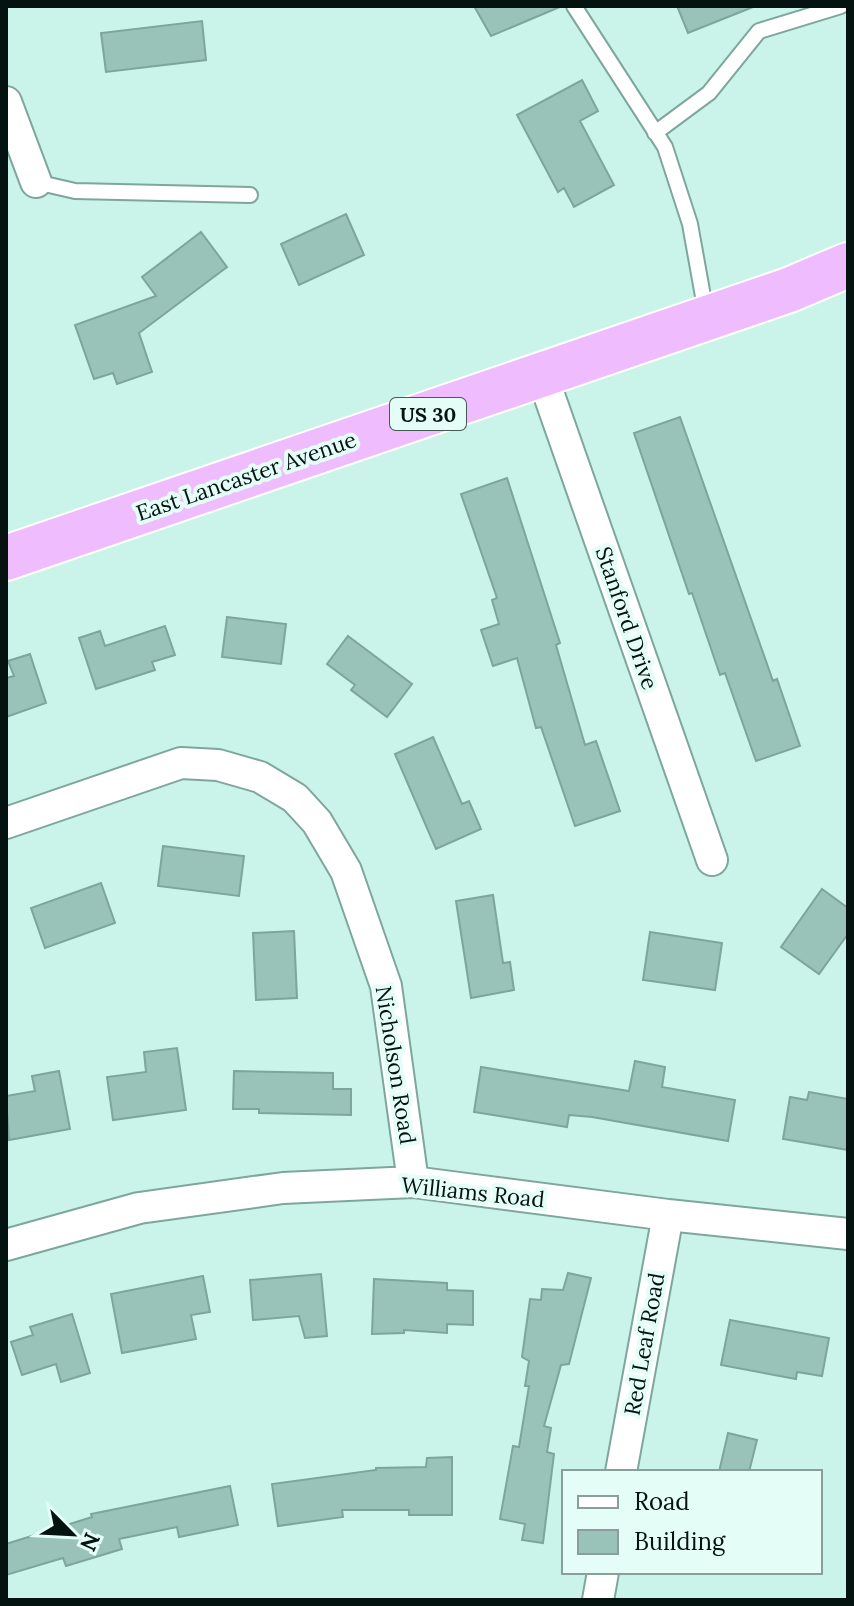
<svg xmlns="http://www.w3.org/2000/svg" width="854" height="1606" viewBox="0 0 854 1606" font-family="Lora,serif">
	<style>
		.building { fill: #99c2b8; stroke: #7da59b; stroke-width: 2 }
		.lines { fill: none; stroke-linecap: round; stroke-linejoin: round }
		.lane-casing { stroke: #7ea69c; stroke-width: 18 }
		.street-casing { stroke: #7ea69c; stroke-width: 34 }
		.highway-casing { stroke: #fff; stroke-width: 48 }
		.lane { stroke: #fff; stroke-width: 14 }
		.street { stroke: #fff; stroke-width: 30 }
		.highway { stroke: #efbdfd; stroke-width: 44 }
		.labels { text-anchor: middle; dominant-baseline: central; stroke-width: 8; stroke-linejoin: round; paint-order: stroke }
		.shield { fill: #e4fdf7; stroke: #475955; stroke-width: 2 }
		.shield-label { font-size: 20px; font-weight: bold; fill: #041310 }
		.street-label { font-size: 22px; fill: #041310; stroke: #e4fdf7 }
	</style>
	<rect width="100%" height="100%" fill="#caf4ea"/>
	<path class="building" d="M474 6H562L491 36Z
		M677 6H753V7L688 33Z
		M202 21 206 60 106 72 101 33Z
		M582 80 598 111 580 121 614 185 574 207 564 188 558 192 517 115Z
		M346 214 364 255 299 285 281 244Z
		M201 232 227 267 139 333 152 372 117 384 113 373 94 379 75 325 156 296 142 277Z
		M680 417 773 681 777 679 800 746 756 761 725 673 720 675 692 593 689 594 634 433Z
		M507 478 560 643 556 645 585 745 596 741 620 811 575 826 541 727 536 728 517 658 493 666 481 630 499 624 492 600 497 598 461 494Z
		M227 617 286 624 281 664 222 657Z
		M165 626 175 655 152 662 155 670 96 689 79 638 100 631 105 646Z
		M348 636 412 684 387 717 351 690 355 685 327 664Z
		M30 654 46 703 6 717V678L14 676 8 661Z
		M433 737 462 804 469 801 481 829 436 849 395 754Z
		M163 846 244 856 239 896 158 886Z
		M101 883 115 923 45 948 31 908Z
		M822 889 848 908V934L819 974 781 947Z
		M493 895 503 963 510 962 514 990 471 998 456 901Z
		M294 931 297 998 256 1000 253 933Z
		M650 932 722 943 715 990 643 980Z
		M177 1048 186 1110 113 1120 107 1077 146 1072 144 1052Z
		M635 1061 665 1067 662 1087 735 1100 728 1141 592 1117 569 1115 567 1127 474 1112 481 1067 629 1091Z
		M59 1071 70 1129 9 1140 6 1096 35 1091 32 1076Z
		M234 1071 333 1073V1089H351V1115L259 1113V1109H233Z
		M809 1092 848 1099V1150L783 1139 790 1097 807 1100Z
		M568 1273 591 1278 569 1364 561 1365 544 1426 551 1428 547 1452 554 1454 543 1543 522 1540 525 1524 500 1519 513 1446 519 1447 529 1386H525L529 1361 522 1357 530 1299 541 1300 542 1289 563 1290Z
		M321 1274 327 1336 305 1338 299 1316 253 1320 250 1280Z
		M203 1276 210 1312 191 1315 196 1339 122 1353 111 1294Z
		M374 1279 447 1283V1290L473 1291V1325L447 1324V1333L404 1330V1333L372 1334Z
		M72 1314 90 1373 61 1382 56 1364 22 1375 11 1342 33 1335 30 1327Z
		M730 1320 829 1338 822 1376 797 1372 796 1379 721 1365Z
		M728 1433 757 1440 749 1472H719Z
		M452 1457V1515H409V1510H342L343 1517 278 1526 272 1484 376 1470V1468L426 1467 427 1458Z
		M230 1486 238 1525 179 1537 177 1527 119 1539 122 1549 66 1566 63 1558 6 1575V1544L92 1517 91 1514Z"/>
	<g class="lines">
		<defs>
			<path id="lane" d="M574 6 665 147 690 224 706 313
				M655 133 709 93 759 31 841 6
				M36 182 75 191 250 195"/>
			<path id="street" d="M6 102 36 182
				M542 375 712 860
				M6 823 181 763 218 765 260 777 295 798 317 822 346 871 386 986 413 1182
				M6 1245 139 1208 283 1188 413 1182 668 1215 848 1234
				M621 1472 668 1215
				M598 1600 603 1572"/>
			<path id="highway" d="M6 558 789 290 848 265"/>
		</defs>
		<use href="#lane" class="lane-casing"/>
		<use href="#street" class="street-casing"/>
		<use href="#highway" class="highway-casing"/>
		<use href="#lane" class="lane"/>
		<use href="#street" class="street"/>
		<use href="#highway" class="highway"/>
	</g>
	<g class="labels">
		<rect class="shield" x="390" y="398" width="76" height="32" rx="6"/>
		<g class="shield-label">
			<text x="428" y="414">US 30</text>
		</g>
		<g class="street-label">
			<text transform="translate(246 476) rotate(-19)">East Lancaster Avenue</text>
			<text transform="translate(627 618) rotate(71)">Stanford Drive</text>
			<text transform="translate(396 1065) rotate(81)">Nicholson Road</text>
			<text transform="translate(473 1192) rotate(6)">Williams Road</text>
			<text transform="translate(644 1344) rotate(-80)">Red Leaf Road</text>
		</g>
	</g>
	<rect width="854" height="1606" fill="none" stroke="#041310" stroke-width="16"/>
	<rect x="562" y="1470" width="260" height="104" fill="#e4fdf7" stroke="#8a9f9b" stroke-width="2"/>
	<rect x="578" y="1496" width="40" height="12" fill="#ffffff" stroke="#8a9f9b" stroke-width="2"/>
	<text x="634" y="1510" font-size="24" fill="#041310">Road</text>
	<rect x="578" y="1530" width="40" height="24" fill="#99c2b8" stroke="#8a9f9b" stroke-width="2"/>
	<text x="634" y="1550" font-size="24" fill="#041310">Building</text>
	<g transform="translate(72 1534) rotate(114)" stroke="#e4fdf7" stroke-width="6" paint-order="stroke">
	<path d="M0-6L14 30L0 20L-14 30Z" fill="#041310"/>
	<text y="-12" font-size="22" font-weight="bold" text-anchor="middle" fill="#041310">N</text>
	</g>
</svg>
